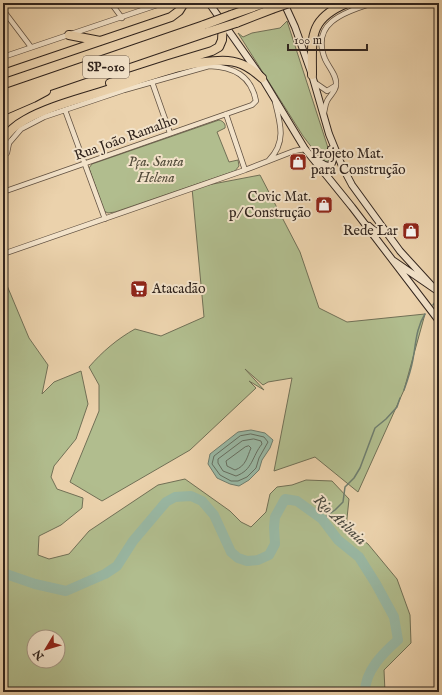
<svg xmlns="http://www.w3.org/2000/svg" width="442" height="695" viewBox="0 0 442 695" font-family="'IM FELL English',serif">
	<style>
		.green { fill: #b1bd8e; stroke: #717056; fill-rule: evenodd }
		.water { fill: #99b8a4; stroke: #6f7d6e }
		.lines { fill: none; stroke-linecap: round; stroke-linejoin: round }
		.shore { stroke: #656e60; stroke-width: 1 }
		.stream { stroke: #6f7d6e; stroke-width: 1.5 }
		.river { stroke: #99b8a4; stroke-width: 10 }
		.street-casing { stroke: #605041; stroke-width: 6 }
		.secondary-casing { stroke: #31241d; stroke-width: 8 }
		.highway-casing { stroke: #31241d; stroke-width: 10 }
		.street { stroke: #f2e2c9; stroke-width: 4.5 }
		.secondary { stroke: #f2e2c9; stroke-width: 6 }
		.highway { stroke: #ebd2ac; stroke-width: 8 }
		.highway-bridge-casing { stroke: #31241d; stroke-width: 10; stroke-linecap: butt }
		.highway-bridge { stroke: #ebd2ac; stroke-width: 8 }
		.labels { text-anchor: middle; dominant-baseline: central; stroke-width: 4; stroke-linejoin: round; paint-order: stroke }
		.shield { fill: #f2e2c9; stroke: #6b5d51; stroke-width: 1 }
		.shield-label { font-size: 13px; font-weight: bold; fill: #31241d }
		.street-label { font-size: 14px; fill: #31241d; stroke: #f2e2c9 }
		.poi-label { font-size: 14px; fill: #31241d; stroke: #f2e2c9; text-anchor: start }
		.park-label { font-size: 14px; font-style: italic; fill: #514a39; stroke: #f2e2c9 }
		.water-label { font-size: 15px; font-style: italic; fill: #4b493f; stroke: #f2e2c9 }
	</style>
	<rect width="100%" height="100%" fill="#ebd2ac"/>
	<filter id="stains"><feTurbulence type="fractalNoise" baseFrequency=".005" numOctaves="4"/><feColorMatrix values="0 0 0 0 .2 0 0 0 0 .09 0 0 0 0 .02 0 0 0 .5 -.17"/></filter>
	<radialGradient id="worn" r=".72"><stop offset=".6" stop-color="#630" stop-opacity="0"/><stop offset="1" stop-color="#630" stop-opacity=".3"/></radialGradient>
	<path class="green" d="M287 21 331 157 330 161 323 162 303 136 238 33 243 37 252 33 280 28Z
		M219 120C223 121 226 124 225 128L217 132 229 162 238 160 239 166 235 171 115 212 108 213 104 211 90 171 89 168 92 164Z
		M260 175 300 252 319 308 347 322 425 314 404 390 358 492 315 457 274 471 292 378 268 382 263 385 245 369 264 390 249 381 256 388 190 450 102 501 70 482 99 411V385L89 367C102 352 117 339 135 329L161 336 204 317 192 188Z
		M3 276 29 338 48 365 42 394 54 382 81 371 88 404 76 439 54 466 51 477 57 489 83 498 82 508 61 525 39 536 38 555 49 559 69 554 89 531 158 485 185 479 230 511 241 522 251 527 266 512 270 494 277 487 292 485 306 480 332 481 349 499 346 528 368 544 397 579 410 615 411 643 384 670 385 692H3ZM34 637H58V661H34Z"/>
	<path class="water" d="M251 430 265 433 273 440 270 448 262 460 259 470 249 480 239 486 230 484 217 478 208 464 210 454 238 432Z"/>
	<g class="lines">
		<path class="shore" d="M251 434 264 437 268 442 259 458 256 468 247 477 238 481H231L220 475 212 464 214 456 240 436Z
			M254 439 261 441 262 444C252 456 253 470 236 476L223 471 218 463V459L242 441Z
			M249 446 251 448C247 457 246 466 235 470L227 466 226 461 245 447Z"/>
		<path class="stream" d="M433 305 437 299
			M404 390C408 379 411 370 413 359 416 343 416 328 425 314
			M322 519 335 510 343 502 345 487 354 478 360 468 375 428 386 419 397 407 400 398"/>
		<path class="river" d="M3 573 35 584 66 591 105 574 117 566 133 541 166 502 175 497 191 496 202 501 214 515 231 552 238 558 247 561 258 560 269 555 275 544 274 527 275 517 285 499 297 501 322 519 338 540 359 557 376 584 394 617 398 640C383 653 365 671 365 692"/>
		<defs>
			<path id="street" d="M111 3 122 18
				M3 10 31 47
				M3 57 163 3
				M152 82 170 133
				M314 82 327 91 335 86
				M65 110 105 219
				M324 113C325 109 325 105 327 101 330 95 336 91 336 85 337 75 329 68 325 59 310 22 346 12 373 3
				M226 114 245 170
				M269 160C286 143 281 125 275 102
				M3 192 252 105 256 101C251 75 233 67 209 66L124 90 44 117 21 129 9 143 7 153
				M3 254 245 170 294 151 305 149"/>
			<path id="secondary" d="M209 3 262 78 305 149 352 207 439 321
				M284 3 295 27 312 75 329 134 342 166 352 185 400 251 432 286
				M316 159C330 172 336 165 331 149
				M369 226C374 231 379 234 386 232
				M394 261 439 292"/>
			<path id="highway" d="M231 15 265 3
				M236 23 272 9
				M69 35 100 41
				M3 74 171 17 179 11 184 3
				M312 75C312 38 308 19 347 3
				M110 83 169 64 212 51 219 47 222 40 223 22
				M3 94 204 25
				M3 102 208 32
				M3 111 33 98 46 91
				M3 141C8 131 16 125 25 120 50 106 80 99 107 90 143 79 190 59 228 61 242 62 252 69 262 78"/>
		</defs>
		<use href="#street" class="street-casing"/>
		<use href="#secondary" class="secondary-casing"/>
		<use href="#highway" class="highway-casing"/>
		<use href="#street" class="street"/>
		<use href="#secondary" class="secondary"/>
		<use href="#highway" class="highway"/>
		<defs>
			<path id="highway-bridge" d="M272 9 289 3
				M204 25 231 15
				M208 32 236 23"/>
		</defs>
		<use href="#highway-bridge" class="highway-bridge-casing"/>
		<use href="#highway-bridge" class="highway-bridge"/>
	</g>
	<defs>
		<symbol id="shop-square" viewBox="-11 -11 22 22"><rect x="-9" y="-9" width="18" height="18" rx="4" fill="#8f2418" stroke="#f2e2c9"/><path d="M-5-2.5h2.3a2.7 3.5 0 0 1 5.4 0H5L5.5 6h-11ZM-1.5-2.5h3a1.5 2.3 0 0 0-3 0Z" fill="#fff"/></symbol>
		<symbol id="supermarket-square" viewBox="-11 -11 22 22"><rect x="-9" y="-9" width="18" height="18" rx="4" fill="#8f2418" stroke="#f2e2c9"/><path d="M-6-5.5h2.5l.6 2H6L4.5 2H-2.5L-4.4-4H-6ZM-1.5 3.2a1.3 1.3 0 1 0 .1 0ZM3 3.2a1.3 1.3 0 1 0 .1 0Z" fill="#fff"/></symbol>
	</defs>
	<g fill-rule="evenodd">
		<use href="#shop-square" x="288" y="152" width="20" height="20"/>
		<use href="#shop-square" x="314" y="195" width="20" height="20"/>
		<use href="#shop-square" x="401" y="221" width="20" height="20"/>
		<use href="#supermarket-square" x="129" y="279" width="20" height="20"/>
	</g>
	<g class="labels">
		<rect class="shield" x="83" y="56" width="46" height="22" rx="3"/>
		<g class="shield-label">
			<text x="106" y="67">SP-010</text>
		</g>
		<g class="street-label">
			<text transform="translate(126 138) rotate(-20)">Rua João Ramalho</text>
		</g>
		<g class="poi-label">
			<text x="311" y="154">Projeto Mat.<tspan x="311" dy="16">para Construção</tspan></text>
			<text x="311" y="197" text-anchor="end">Covic Mat.<tspan x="311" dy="16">p/ Construção</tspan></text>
			<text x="398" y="231" text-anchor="end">Rede Lar</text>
			<text x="152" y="289">Atacadão</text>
		</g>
		<g class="park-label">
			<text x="156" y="162">Pça. Santa<tspan x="156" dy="16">Helena</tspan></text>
		</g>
		<g class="water-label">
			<text transform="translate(340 520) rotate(43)">Rio Atibaia</text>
		</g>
	</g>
	<rect width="442" height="695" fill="none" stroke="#ebd2ac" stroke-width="16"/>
	<rect x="4" y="4" width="434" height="687" fill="none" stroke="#31241d" stroke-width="2"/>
	<rect x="8" y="8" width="426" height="679" fill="none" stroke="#31241d"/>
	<g transform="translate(46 649) rotate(232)"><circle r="19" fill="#f2e2c9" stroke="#a59684"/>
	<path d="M0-3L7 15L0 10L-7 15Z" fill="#8f2418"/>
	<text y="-6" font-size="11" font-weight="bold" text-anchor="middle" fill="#31241d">N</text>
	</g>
	<path d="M288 44v6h79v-6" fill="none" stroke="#31241d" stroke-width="2"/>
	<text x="294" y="44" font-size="12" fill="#31241d" stroke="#f2e2c9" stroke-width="3" paint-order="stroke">100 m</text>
	<rect width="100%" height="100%" filter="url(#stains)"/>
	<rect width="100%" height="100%" fill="url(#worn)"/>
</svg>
